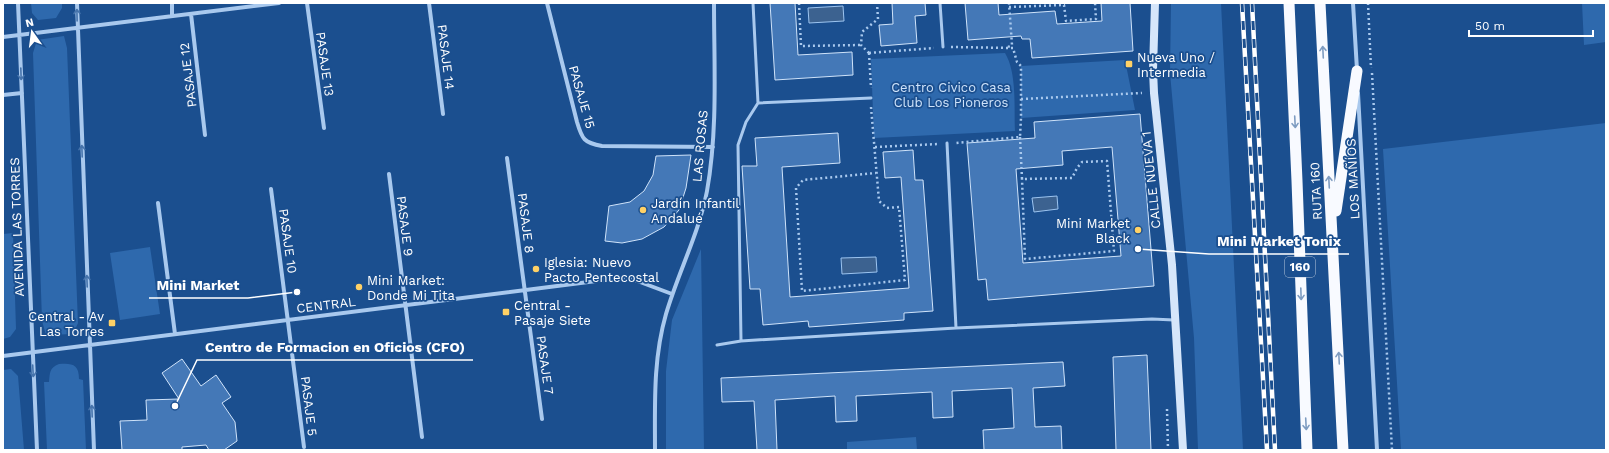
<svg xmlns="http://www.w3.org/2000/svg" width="1609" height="453" viewBox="0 0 1609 453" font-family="'Work Sans',sans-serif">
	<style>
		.green { fill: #2e69ad }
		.water { fill: #3c6290; stroke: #9cc4f0 }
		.building { fill: #4478b7; stroke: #cfe3fa; fill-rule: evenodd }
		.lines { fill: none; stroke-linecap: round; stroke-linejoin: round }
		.path { stroke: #a9c9ee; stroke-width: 2.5; stroke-dasharray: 2 3; stroke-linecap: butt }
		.service { stroke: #a9c9ee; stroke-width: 3 }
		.minor { stroke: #a9c9ee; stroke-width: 4 }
		.secondary { stroke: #d6e6fa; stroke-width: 8 }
		.trunk { stroke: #f8faff; stroke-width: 11 }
		.rail-casing { stroke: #fff; stroke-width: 4.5 }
		.rail { stroke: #1b4f8f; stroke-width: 3; stroke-dasharray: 9; stroke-linecap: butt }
		.oneway { stroke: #4674ac }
		.oneway2 { stroke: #7e9cc1 }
		.poi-dot { fill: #ffd166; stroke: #1b4f8f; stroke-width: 1.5 }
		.labels { text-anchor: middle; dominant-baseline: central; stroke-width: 3.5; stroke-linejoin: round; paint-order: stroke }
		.shield { fill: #1b4f8f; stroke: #bbcadd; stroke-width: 1 }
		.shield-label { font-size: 12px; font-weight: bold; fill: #fff }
		.street-label { font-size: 13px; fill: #fff; stroke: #1b4f8f }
		.poi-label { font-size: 13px; fill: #fff; stroke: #1b4f8f; text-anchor: start }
		.park-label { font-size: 13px; fill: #cfe3fa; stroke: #1b4f8f }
		.leader { fill: none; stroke: #fff; stroke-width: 1.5 }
		.callout-dot { fill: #fff; stroke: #1b4f8f; stroke-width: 1.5 }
		.callout-label { font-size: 14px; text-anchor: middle; font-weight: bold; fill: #fff; stroke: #1b4f8f; stroke-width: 3.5; stroke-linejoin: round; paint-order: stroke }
	</style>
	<rect width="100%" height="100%" fill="#1b4f8f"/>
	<path class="green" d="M31 3H62V8L56 18 38 20 32 13Z
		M1171 3H1221L1243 450H1198L1194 338 1170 73Z
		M1582 3H1606V42L1584 45Z
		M64 36 67 48 78 323 73 334 46 335 42 321 33 53 37 40Z
		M1005 53C1017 73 1014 107 1015 131L874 138 871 59Z
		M1125 60 1135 110 1021 118V66Z
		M1606 123V450H1401L1383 149Z
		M13 233 16 329 10 337 3 339V234Z
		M150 247 160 314 120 320 110 253Z
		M701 249 704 450H666V371L672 320Z
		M59 364C72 363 79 364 79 379L83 380 86 450H47L44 382H49C50 373 49 368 59 364Z
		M11 369 18 376 24 450H3V370Z
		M916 437 917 450H847V442Z"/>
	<path class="water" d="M843 6 844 21 809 23 808 8Z
		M1057 196 1058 209 1034 212 1032 198Z
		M876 257 877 272 842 274 841 258Z"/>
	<path class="building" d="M770 3H795L798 55 852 52 853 75 775 80Z
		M892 3H925L926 15 915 16 917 43 881 46 879 25 893 24Z
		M965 3H998L999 15 1055 11 1057 24 1102 21 1101 3H1130L1133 51 1032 58 1030 39H1022L1021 36 968 40Z
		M1140 114 1154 286 988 300 986 279 978 280 967 143 1035 138 1034 122ZM1112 147 1121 256 1023 263 1016 169 1063 165 1062 151Z
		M838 133 840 163 782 167 790 297 909 288 901 177 885 178 883 152 913 150 915 180H923L933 311 904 313V320L809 327 808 321 763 325 760 289H750L742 166H757L755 138Z
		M691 155 686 188 679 210 664 227 642 239 622 243 605 241 609 206 630 202 644 191 653 175 656 156Z
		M1147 355 1151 450H1116L1113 357Z
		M182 359 201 386 216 375 231 397 222 403 235 422 237 441 224 450H209L206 445 182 447V450H122L120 421 147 420 146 400 179 399 162 373Z
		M1063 362 1065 386 1033 388 1035 427 1061 426 1062 450H984L983 430 1014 428 1012 388 952 391 953 417 933 418 932 392 856 396 857 421 836 422 835 396 775 400 777 450H757L754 401 722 402 721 378Z"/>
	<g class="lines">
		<path class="path" d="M799 3 801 46 861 45
			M1368 3 1371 68
			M1009 7 1064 5 1066 21 1096 19 1095 3
			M951 47 1013 48 1017 62 1021 66V118L1020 137 956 143
			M1008 47 1012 45 1009 3
			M869 53 871 88
			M869 53 934 48
			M869 53 861 45 862 32 878 19 877 3
			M1372 73 1392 450
			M1021 99 1142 93
			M871 107 879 201 887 208 899 207 905 280 802 291 796 188 803 180 876 173
			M1020 137 1022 179 1072 178 1077 168 1082 162 1107 161 1114 251 1025 259 1022 179
			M875 147 939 144
			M1167 409 1168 450"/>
		<path class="service" d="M753 3 758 103
			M940 3 943 47
			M947 143 956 328
			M741 341 738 145 746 122 758 103 871 98
			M717 345 741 341 956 328 1152 319 1174 320"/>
		<path class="minor" d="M18 3 37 450
			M77 3 94 450
			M172 3V16
			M307 3 324 128
			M429 3 443 114
			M547 3 577 122C582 139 584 143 602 146L713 147
			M1353 3 1357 70
			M191 14 205 135
			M3 37 279 3
			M1358 93 1377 450
			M3 95 22 93
			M507 158 542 419
			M389 174 422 437
			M271 189 304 447
			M158 203 175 334
			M3 356 620 278 632 279 672 294
			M655 450C655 404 653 359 666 314 678 273 699 233 707 191 718 129 714 65 714 3"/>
		<path class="secondary" d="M1155 3 1153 70 1154 93 1172 265 1183 450"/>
		<path class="trunk" d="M1289 3 1297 181 1307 450
			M1320 3 1343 450
			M1336 211 1357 71"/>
		<defs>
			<path id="rail" d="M1242 3 1267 450
				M1252 3 1275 450"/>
		</defs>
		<use href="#rail" class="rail-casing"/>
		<use href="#rail" class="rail"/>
	</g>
	<defs><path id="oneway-shaft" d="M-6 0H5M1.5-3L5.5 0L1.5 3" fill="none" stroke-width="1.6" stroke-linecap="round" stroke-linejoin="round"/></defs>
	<g class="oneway">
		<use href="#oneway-shaft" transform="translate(77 15) rotate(-91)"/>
		<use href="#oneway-shaft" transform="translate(21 74) rotate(88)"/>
		<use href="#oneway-shaft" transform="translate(82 151) rotate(-92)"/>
		<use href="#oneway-shaft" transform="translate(87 281) rotate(-92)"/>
		<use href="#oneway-shaft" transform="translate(33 371) rotate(87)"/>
		<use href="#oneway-shaft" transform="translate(92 411) rotate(-92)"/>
	</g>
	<g class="oneway2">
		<use href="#oneway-shaft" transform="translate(1323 52) rotate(-93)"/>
		<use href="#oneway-shaft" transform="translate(1295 122) rotate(87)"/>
		<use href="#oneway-shaft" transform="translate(1329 182) rotate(-93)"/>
		<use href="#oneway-shaft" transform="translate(1301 294) rotate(88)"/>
		<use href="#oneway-shaft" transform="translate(1339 358) rotate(-93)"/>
		<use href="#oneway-shaft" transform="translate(1306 424) rotate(87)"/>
	</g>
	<g class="poi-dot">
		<rect x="1125" y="60" width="8" height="8" rx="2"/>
		<circle cx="643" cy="210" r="4"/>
		<circle cx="1138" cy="230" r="4"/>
		<circle cx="536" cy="269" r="4"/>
		<circle cx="359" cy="287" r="4"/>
		<rect x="502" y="308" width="8" height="8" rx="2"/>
		<rect x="108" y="319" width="8" height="8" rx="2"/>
	</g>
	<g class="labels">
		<rect class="shield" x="1285" y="257" width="30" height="20" rx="3"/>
		<g class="shield-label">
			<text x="1300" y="267">160</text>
		</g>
		<g class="street-label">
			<text transform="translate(446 57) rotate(83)">PASAJE 14</text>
			<text transform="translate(325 64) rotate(82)">PASAJE 13</text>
			<text transform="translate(188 75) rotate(-97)">PASAJE 12</text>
			<text transform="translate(582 97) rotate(74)">PASAJE 15</text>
			<text transform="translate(700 146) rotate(-85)">LAS ROSAS</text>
			<text transform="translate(1353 179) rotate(-93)">LOS MAÑÍOS</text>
			<text transform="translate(1151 180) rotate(-96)">CALLE NUEVA 1</text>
			<text transform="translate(1316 191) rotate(-93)">RUTA 160</text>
			<text transform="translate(526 223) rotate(83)">PASAJE 8</text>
			<text transform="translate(405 226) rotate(83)">PASAJE 9</text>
			<text transform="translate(17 227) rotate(-92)">AVENIDA LAS TORRES</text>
			<text transform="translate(288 241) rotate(82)">PASAJE 10</text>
			<text transform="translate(326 305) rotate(-7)">CENTRAL</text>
			<text transform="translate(545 365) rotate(82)">PASAJE 7</text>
			<text transform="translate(309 406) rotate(83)">PASAJE 5</text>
		</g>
		<g class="poi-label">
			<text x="1137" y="57">Nueva Uno /<tspan x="1137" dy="15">Intermedia</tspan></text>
			<text x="651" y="203">Jardín Infantil<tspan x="651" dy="15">Andalué</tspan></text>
			<text x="1130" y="223" text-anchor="end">Mini Market<tspan x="1130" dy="15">Black</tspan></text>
			<text x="544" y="262">Iglesia: Nuevo<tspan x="544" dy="15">Pacto Pentecostal</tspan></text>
			<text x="367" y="280">Mini Market:<tspan x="367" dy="15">Donde Mi Tita</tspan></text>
			<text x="514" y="305">Central -<tspan x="514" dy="15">Pasaje Siete</tspan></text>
			<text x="104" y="316" text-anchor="end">Central - Av<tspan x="104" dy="15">Las Torres</tspan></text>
		</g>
		<g class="park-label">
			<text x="951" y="87">Centro Civico Casa<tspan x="951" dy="15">Club Los Pioneros</tspan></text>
		</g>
	</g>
	<path class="leader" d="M1138 249L1209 254H1349M297 292L248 298H149M175 406L197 360H473"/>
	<g class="callout-dot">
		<circle cx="1138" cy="249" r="4"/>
		<circle cx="297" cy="292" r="4"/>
		<circle cx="175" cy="406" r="4"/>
	</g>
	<g class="callout-label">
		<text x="1279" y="246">Mini Market Tonix</text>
		<text x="198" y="290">Mini Market</text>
		<text x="335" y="352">Centro de Formacion en Oficios (CFO)</text>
	</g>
	<rect width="1609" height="453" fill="none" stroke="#ffffff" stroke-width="8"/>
	<g transform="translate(32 32) rotate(346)" stroke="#1b4f8f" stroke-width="3" paint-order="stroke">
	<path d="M0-3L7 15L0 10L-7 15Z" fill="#ffffff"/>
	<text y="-6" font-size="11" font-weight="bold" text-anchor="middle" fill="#ffffff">N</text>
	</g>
	<path d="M1469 30v6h124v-6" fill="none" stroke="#ffffff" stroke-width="2"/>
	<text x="1475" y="30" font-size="12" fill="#ffffff" stroke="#1b4f8f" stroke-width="3" paint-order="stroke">50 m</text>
</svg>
